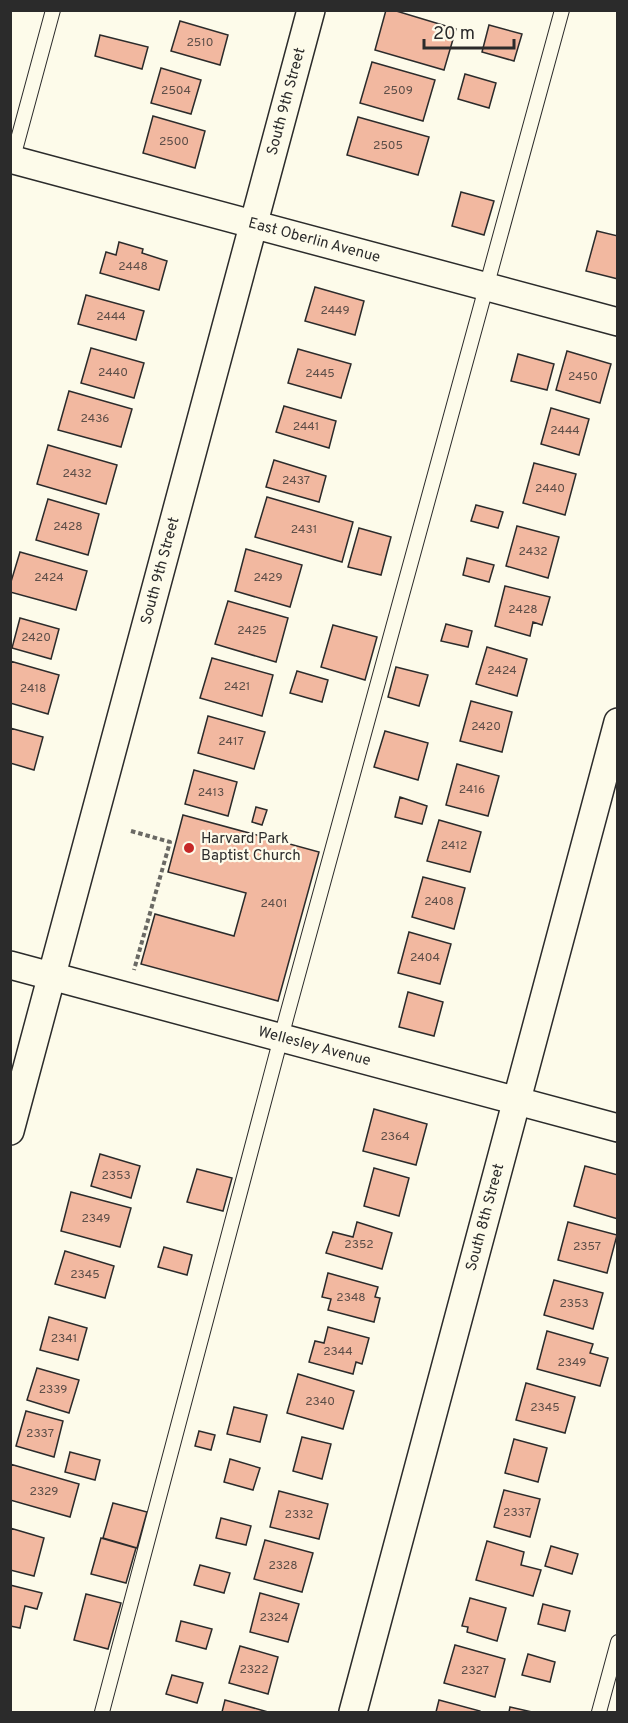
<svg xmlns="http://www.w3.org/2000/svg" width="628" height="1723" viewBox="0 0 628 1723" font-family="Overpass,sans-serif">
	<style>
		.building { fill: #f2b8a0; stroke: #2b2b2b; stroke-width: 1.5 }
		.lines { fill: none; stroke-linecap: round; stroke-linejoin: round }
		.service-casing { stroke: #2b2b2b; stroke-width: 16 }
		.minor-casing { stroke: #2b2b2b; stroke-width: 30 }
		.path { stroke: #6a6964; stroke-width: 4; stroke-dasharray: 4.5 3; stroke-linecap: butt }
		.service { stroke: #fdfbea; stroke-width: 14 }
		.minor { stroke: #fdfbea; stroke-width: 27 }
		.poi-dot { fill: #c62828; stroke: #fdfbea; stroke-width: 2 }
		.labels { text-anchor: middle; dominant-baseline: central; stroke-width: 4.5; stroke-linejoin: round; paint-order: stroke }
		.number-label { font-size: 12px; fill: #5d4e48 }
		.street-label { font-size: 15px; fill: #2b2b2b; stroke: #fdfbea }
		.poi-label { font-size: 15px; fill: #2b2b2b; stroke: #fdfbea; text-anchor: start }
	</style>
	<rect width="100%" height="100%" fill="#fdfbea"/>
	<path class="building" d="M386 10H393L456 29 444 70 375 50Z
		M180 21 228 35 220 65 171 51Z
		M489 25 522 34 514 61 482 52Z
		M100 35 148 47 142 69 95 56Z
		M372 62 435 80 423 121 360 103Z
		M161 68 201 80 191 114 151 103Z
		M465 74 496 83 489 108 458 99Z
		M153 116 205 131 195 168 143 153Z
		M358 117 429 137 418 175 347 155Z
		M461 192 494 201 484 235 452 226Z
		M597 231 618 236V279L586 271Z
		M119 242 143 249 142 253 167 261 159 290 100 273 106 252 116 255Z
		M315 287 364 301 355 335 305 321Z
		M86 295 144 311 136 340 78 324Z
		M91 348 144 363 134 398 81 383Z
		M298 349 351 364 341 398 288 383Z
		M567 351 611 364 600 403 556 390Z
		M518 354 554 364 547 390 511 381Z
		M69 391 132 409 121 447 58 430Z
		M284 406 336 421 329 448 276 432Z
		M551 408 589 419 579 455 541 444Z
		M48 445 117 465 106 504 37 484Z
		M274 460 326 476 319 502 266 487Z
		M534 463 576 474 565 515 523 503Z
		M267 497 353 522 342 562 255 537Z
		M48 499 99 514 88 555 36 540Z
		M476 505 503 512 498 528 471 521Z
		M517 526 559 537 548 578 506 566Z
		M359 528 391 537 381 575 348 567Z
		M246 549 302 565 290 607 235 591Z
		M20 552 87 571 76 610 10 592V585Z
		M467 558 494 565 489 582 463 575Z
		M505 586 550 597 542 625 533 622 530 636 495 626Z
		M228 601 288 618 276 662 215 644Z
		M20 618 59 629 51 659 12 648Z
		M446 624 472 631 468 647 441 641Z
		M333 625 377 637 365 680 321 667Z
		M487 647 527 659 517 696 476 684Z
		M212 658 273 675 262 716 200 698Z
		M10 661 59 675 48 714 10 703Z
		M396 667 428 675 419 706 388 697Z
		M297 671 328 680 322 702 290 693Z
		M471 701 512 712 502 752 460 741Z
		M208 716 265 732 254 769 198 753Z
		M10 728 43 737 34 770 10 763Z
		M385 731 428 743 418 780 374 767Z
		M457 764 499 776 488 816 446 805Z
		M194 770 237 782 228 816 185 804Z
		M400 797 427 806 422 824 395 817Z
		M256 807 267 810 262 825 252 822Z
		M183 815 319 852 278 1001 141 964 155 914 234 936 246 893 168 872Z
		M439 820 481 832 470 872 427 861Z
		M423 877 465 888 454 929 412 917Z
		M409 932 451 944 440 984 398 973Z
		M408 992 443 1002 434 1036 399 1027Z
		M374 1109 427 1124 416 1165 363 1151Z
		M100 1154 140 1166 131 1198 91 1186Z
		M585 1166 618 1175V1219L574 1206Z
		M374 1168 409 1178 399 1216 364 1206Z
		M197 1169 232 1178 223 1211 187 1202Z
		M71 1192 131 1208 120 1247 61 1231Z
		M357 1222 392 1233 382 1269 326 1253 333 1232 353 1237Z
		M568 1222 617 1235 607 1273 558 1260Z
		M164 1247 192 1255 187 1275 158 1267Z
		M65 1251 114 1266 105 1298 55 1284Z
		M328 1273 378 1287 375 1297 380 1298 374 1322 328 1310 331 1299 322 1297Z
		M554 1280 603 1293 593 1329 544 1315Z
		M49 1317 87 1328 78 1360 40 1350Z
		M328 1327 369 1338 362 1364 356 1362 353 1374 309 1362 315 1341 324 1343Z
		M547 1331 593 1344 590 1353 608 1358 600 1386 537 1369Z
		M37 1368 79 1380 69 1413 27 1400Z
		M298 1374 354 1391 343 1429 287 1413Z
		M526 1383 575 1397 565 1433 516 1420Z
		M234 1407 267 1415 260 1442 227 1434Z
		M26 1411 63 1421 54 1457 16 1446Z
		M199 1431 215 1435 211 1450 195 1446Z
		M302 1437 331 1444 322 1479 293 1471Z
		M514 1439 547 1448 538 1482 505 1473Z
		M70 1452 100 1460 95 1480 65 1472Z
		M230 1459 260 1468 253 1490 224 1482Z
		M10 1464 79 1484 70 1517 10 1500Z
		M504 1490 540 1499 530 1537 494 1527Z
		M279 1491 328 1504 319 1539 270 1527Z
		M113 1503 147 1512 137 1548 103 1538Z
		M221 1518 251 1526 246 1545 216 1538Z
		M10 1528 44 1538 34 1576 10 1570Z
		M101 1538 136 1548 126 1583 91 1574Z
		M265 1540 313 1553 302 1592 254 1579Z
		M487 1541 524 1552 521 1565 541 1570 533 1596 476 1580Z
		M551 1546 578 1554 572 1574 545 1566Z
		M200 1565 230 1573 224 1593 194 1585Z
		M10 1585 42 1593 37 1609 25 1606 20 1628 10 1626Z
		M260 1593 299 1604 288 1642 250 1632Z
		M86 1594 121 1603 108 1649 74 1640Z
		M470 1598 506 1608 497 1641 467 1632 468 1627 462 1626Z
		M543 1604 570 1611 565 1631 538 1624Z
		M181 1621 212 1629 206 1649 176 1641Z
		M455 1645 505 1659 495 1697 444 1683Z
		M240 1646 278 1657 268 1694 229 1683Z
		M528 1654 555 1662 550 1682 522 1675Z
		M172 1675 203 1683 197 1703 166 1694Z
		M225 1700 268 1712H222Z
		M439 1700 480 1711V1712H436Z
		M510 1707 532 1712H509Z"/>
	<g class="lines">
		<defs>
			<path id="service" d="M11 165 53 10
				M102 1712 287 1015 562 10
				M599 1712 618 1642"/>
			<g id="minor">
				<path id="s1" d="M10 159 618 322"/>
				<path id="s2" d="M10 965 618 1128"/>
				<path id="s3" d="M10 1131 311 10"/>
				<path id="s4" d="M353 1712 618 722"/>
			</g>
		</defs>
		<use href="#service" class="service-casing"/>
		<use href="#minor" class="minor-casing"/>
		<path class="path" d="M131 831 170 842 134 970"/>
		<use href="#service" class="service"/>
		<use href="#minor" class="minor"/>
	</g>
	<circle class="poi-dot" cx="189" cy="848" r="6"/>
	<g class="labels">
		<g class="number-label">
			<text x="200" y="43">2510</text>
			<text x="176" y="91">2504</text>
			<text x="398" y="91">2509</text>
			<text x="174" y="142">2500</text>
			<text x="388" y="146">2505</text>
			<text x="133" y="267">2448</text>
			<text x="335" y="311">2449</text>
			<text x="111" y="317">2444</text>
			<text x="113" y="373">2440</text>
			<text x="320" y="374">2445</text>
			<text x="583" y="377">2450</text>
			<text x="95" y="419">2436</text>
			<text x="306" y="427">2441</text>
			<text x="565" y="431">2444</text>
			<text x="77" y="474">2432</text>
			<text x="296" y="481">2437</text>
			<text x="550" y="489">2440</text>
			<text x="68" y="527">2428</text>
			<text x="304" y="530">2431</text>
			<text x="533" y="552">2432</text>
			<text x="49" y="578">2424</text>
			<text x="268" y="578">2429</text>
			<text x="523" y="610">2428</text>
			<text x="252" y="631">2425</text>
			<text x="36" y="638">2420</text>
			<text x="502" y="671">2424</text>
			<text x="237" y="687">2421</text>
			<text x="33" y="689">2418</text>
			<text x="486" y="727">2420</text>
			<text x="231" y="742">2417</text>
			<text x="472" y="790">2416</text>
			<text x="211" y="793">2413</text>
			<text x="454" y="846">2412</text>
			<text x="439" y="902">2408</text>
			<text x="274" y="904">2401</text>
			<text x="425" y="958">2404</text>
			<text x="395" y="1137">2364</text>
			<text x="116" y="1176">2353</text>
			<text x="96" y="1219">2349</text>
			<text x="359" y="1245">2352</text>
			<text x="587" y="1247">2357</text>
			<text x="85" y="1275">2345</text>
			<text x="351" y="1298">2348</text>
			<text x="574" y="1304">2353</text>
			<text x="64" y="1339">2341</text>
			<text x="338" y="1352">2344</text>
			<text x="572" y="1363">2349</text>
			<text x="53" y="1390">2339</text>
			<text x="320" y="1402">2340</text>
			<text x="545" y="1408">2345</text>
			<text x="40" y="1434">2337</text>
			<text x="44" y="1492">2329</text>
			<text x="517" y="1513">2337</text>
			<text x="299" y="1515">2332</text>
			<text x="283" y="1566">2328</text>
			<text x="274" y="1618">2324</text>
			<text x="254" y="1670">2322</text>
			<text x="475" y="1671">2327</text>
		</g>
		<g class="street-label">
			<text stroke="none"><textPath href="#s3" startOffset="1066">South 9th Street</textPath></text>
			<text stroke="none"><textPath href="#s1" startOffset="315">East Oberlin Avenue</textPath></text>
			<text stroke="none"><textPath href="#s3" startOffset="580">South 9th Street</textPath></text>
			<text stroke="none"><textPath href="#s2" startOffset="315">Wellesley Avenue</textPath></text>
			<text stroke="none"><textPath href="#s4" startOffset="512">South 8th Street</textPath></text>
		</g>
		<g class="poi-label">
			<text x="201" y="839">Harvard Park<tspan x="201" dy="17">Baptist Church</tspan></text>
		</g>
	</g>
	<rect width="628" height="1723" fill="none" stroke="#2b2b2b" stroke-width="24"/>
	<path d="M424 39v9h90v-9" fill="none" stroke="#2b2b2b" stroke-width="3"/>
	<text x="433" y="39" font-size="18" fill="#2b2b2b" stroke="#fdfbea" stroke-width="4.5" paint-order="stroke">20 m</text>
</svg>
